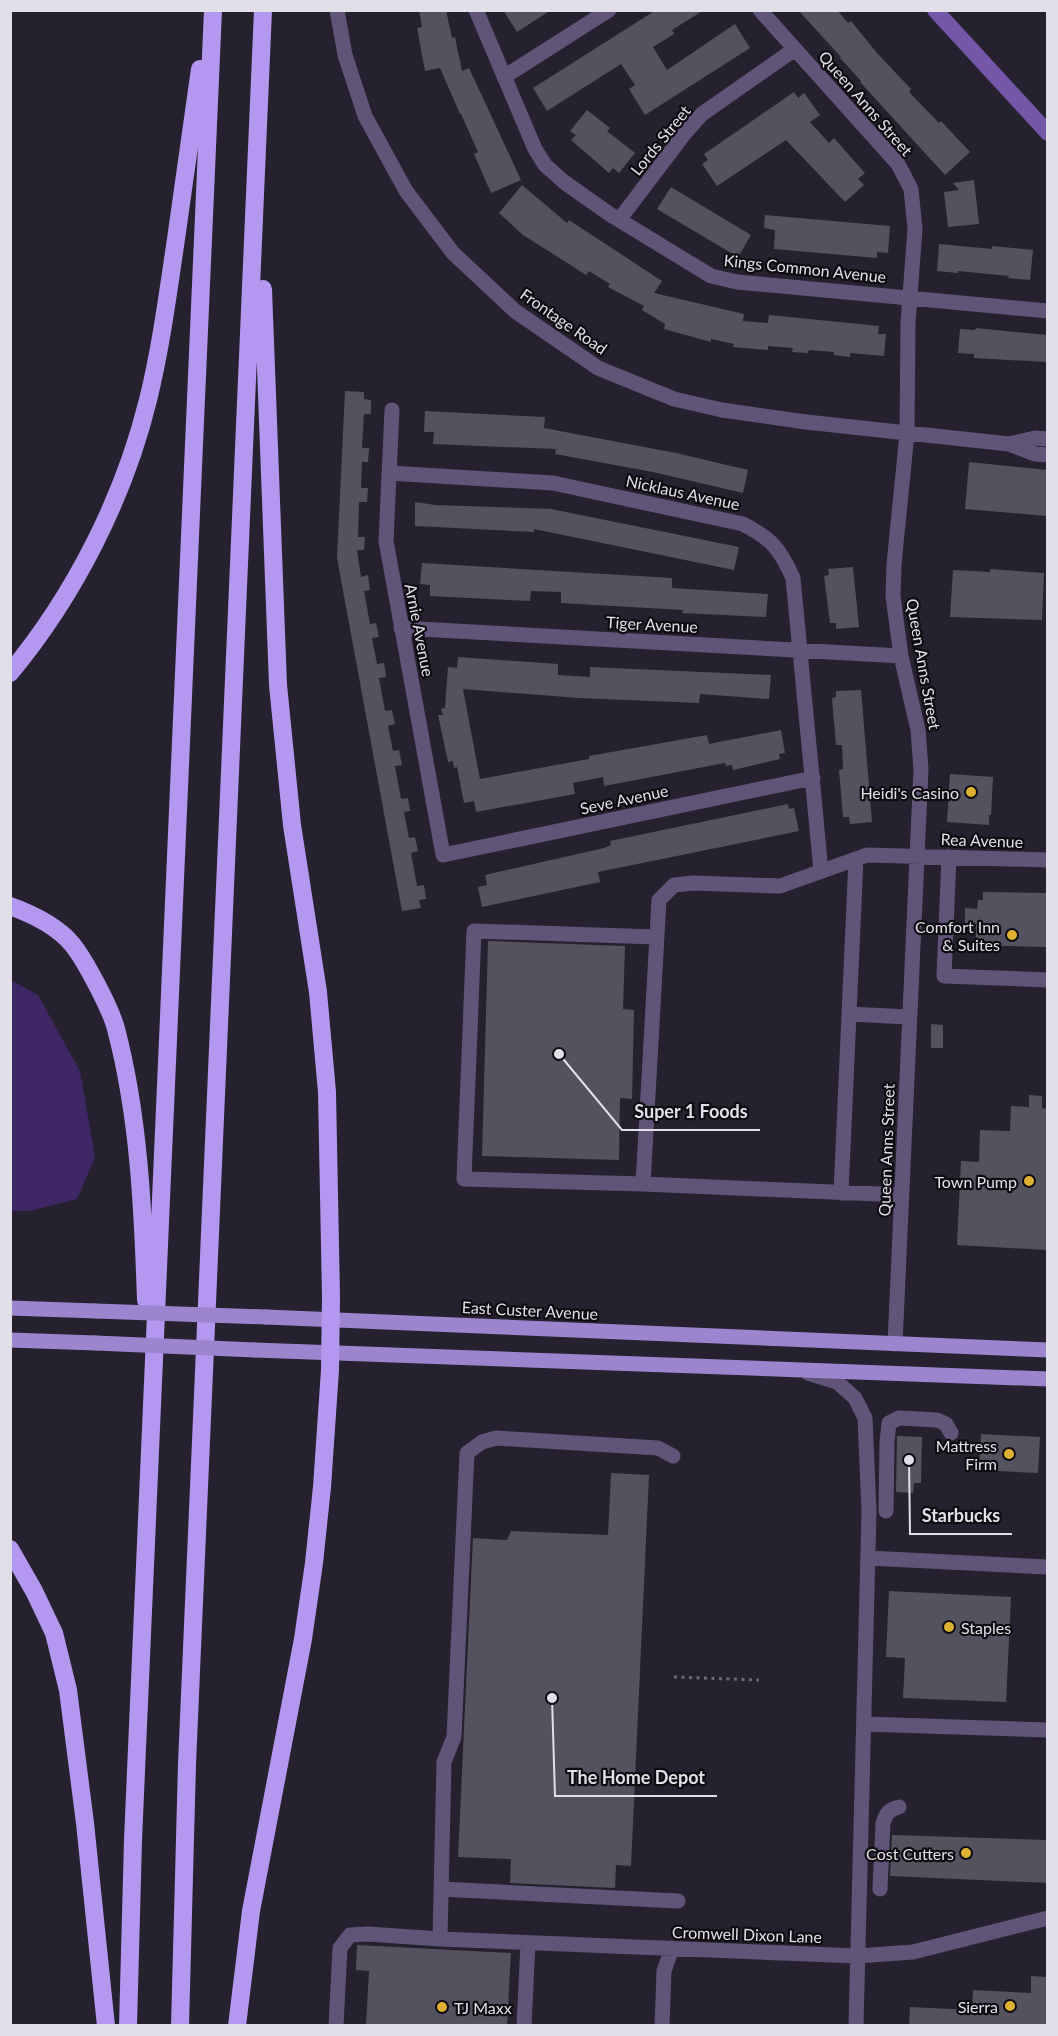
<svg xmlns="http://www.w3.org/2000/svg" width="1058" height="2036" viewBox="0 0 1058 2036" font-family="Lato,sans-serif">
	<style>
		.green { fill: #3e2764 }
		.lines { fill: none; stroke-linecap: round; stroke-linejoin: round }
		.canal { stroke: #7457a9; stroke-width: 16 }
		.building { fill: #555260 }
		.path { stroke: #6e6b76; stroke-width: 3; stroke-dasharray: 3 4.5; stroke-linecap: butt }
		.minor { stroke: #605579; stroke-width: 15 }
		.major { stroke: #9c85ce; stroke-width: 15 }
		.highway { stroke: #b498f0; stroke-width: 18 }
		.major-bridge { stroke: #9c85ce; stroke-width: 15 }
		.poi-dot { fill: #deb133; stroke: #0e0c11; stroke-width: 2 }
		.labels { text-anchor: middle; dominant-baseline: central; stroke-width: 4.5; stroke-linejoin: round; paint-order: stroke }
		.street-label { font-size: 16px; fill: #e1dfe7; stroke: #0e0c11 }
		.poi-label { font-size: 16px; fill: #e1dfe7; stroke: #0e0c11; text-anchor: end }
		.leader { fill: none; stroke: #e1dfe7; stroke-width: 2 }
		.callout-dot { fill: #e1dfe7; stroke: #0e0c11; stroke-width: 2 }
		.callout-label { font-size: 18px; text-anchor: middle; font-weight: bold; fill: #e1dfe7; stroke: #0e0c11; stroke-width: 4.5; stroke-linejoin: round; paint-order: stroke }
	</style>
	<rect width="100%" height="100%" fill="#25212e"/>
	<path class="green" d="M11 980 38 995 80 1071 95 1157 77 1199 30 1211H11Z"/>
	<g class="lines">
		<path class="canal" d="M935 10 1048 133"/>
	</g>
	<path class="building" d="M419 10H446L452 38 455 37 462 71 469 68 521 180 491 193 474 154 478 152 461 114H460L440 68 425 71 417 28 422 27Z
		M503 10H551L517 32Z
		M656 10H704L672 30 674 34 653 47 667 70 735 24 750 48 645 115 629 89 635 85 621 64 547 111 533 88Z
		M798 10H837L848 23 851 21 877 53 911 89 909 92 939 123 941 121 970 152 945 175 860 82 861 81 840 58 841 57Z
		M794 92 798 98 804 93 820 115 810 122 829 143 834 138 865 173 858 179 864 185 845 202 786 140 717 186 702 164 708 160 704 154Z
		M587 110 610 128 607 131 635 153 619 173 613 168 609 173 571 140 576 135 570 131Z
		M974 180 979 224 948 227 944 192 959 190 953 183Z
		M522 185 567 223 569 220 662 281 654 293 744 314 743 321 768 323 769 315 879 326 878 334H886L884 356 850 353V357L834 355V352L809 350 808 353 792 352 793 348 768 346V350L733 347 734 344 711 339V342L664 329 665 324 642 310 644 306 608 287 610 284 589 271 586 275 561 259 523 235 499 213Z
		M671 187 751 235 738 257 657 209Z
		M765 215 890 226 888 253 877 252V258L774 249 775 230 764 228Z
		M939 244 992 249V246L1033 250 1030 280 1008 278 1009 276 958 271V273L937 271Z
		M976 328 1047 335V362L974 358V354L958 353 960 329 975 330Z
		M345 391 364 392V399L371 400V414H364L362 448H369L368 462H362L361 488H368L367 502H359L358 537H365L364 550H357L361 577 368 575 370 590 364 591 370 624 376 623 379 637 372 638 377 664 384 663 386 677 379 678 385 711 392 710 395 724 388 726 393 751 399 750 402 765 395 766 401 799 408 798 410 811 404 812 409 838 415 837 418 851 411 853 417 886 424 885 426 899 419 900 421 908 402 911 337 558Z
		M425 411 545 417 544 428 676 453 748 470 743 493 653 472 555 454 556 449 433 444 434 432H424Z
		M969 462 1047 470V516L965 509Z
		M415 502 435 505 551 509 739 547 734 570 534 529V532L415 526Z
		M422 563 672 578V588L768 594 766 617 682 613 683 610 561 603V592L531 591 530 601 430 596V585L420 584Z
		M853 567 859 627 836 629V623H830L824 576 829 575 828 569Z
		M990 569 1044 573 1042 620 950 617 953 570 990 572Z
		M458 657 558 664V675L590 677V667L771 675 769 699 700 694 699 703 579 698 463 689 480 779 589 759V756L707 735 709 744 781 730 785 753 779 754 780 759 733 770 732 765 726 766 725 763 604 786 603 777 573 783 575 794 476 812 474 801 464 803 457 767 454 768 453 761 448 762 438 715H443L441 709 445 708 448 667 457 668Z
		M861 690 872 822 850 824 849 817H843L839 770 843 769 842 745H836L832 698 836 697V691Z
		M950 774 993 777 991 815H989V825L947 822Z
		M788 804 789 809 794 808 799 831 598 872 600 882 482 907 478 887 487 885 485 875 604 848 611 845 610 841Z
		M983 892 1047 893V947L976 945V924H965V908L977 909 978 900H983Z
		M488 941 625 946 623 1009 634 1010 632 1099 620 1098 619 1160 482 1156Z
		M931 1024 943 1025V1048H931Z
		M1029 1095 1042 1096V1108L1047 1109V1250L957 1245 961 1161 979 1162 980 1130 1010 1131 1011 1106 1029 1107Z
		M981 1434 1040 1437 1038 1473 979 1470Z
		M897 1436 922 1437 921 1483H914L913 1493 896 1492Z
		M611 1473 649 1475 631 1866 616 1865 615 1888 510 1883 511 1859 458 1857 473 1538 507 1540 511 1531 608 1535Z
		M889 1591 1011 1597 1006 1702 903 1698 905 1658 886 1657Z
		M892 1835 1047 1840V1883L890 1876Z
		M357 1945 511 1953 507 2025H366L369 1971 356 1970Z
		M1031 1976 1047 1977V2025H909L910 2007 972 2010 973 1990 1031 1993Z"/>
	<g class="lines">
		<path class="path" d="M674 1677 759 1680"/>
		<path class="minor" d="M337 10 345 55 365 116 406 191 453 253 515 311 598 368 674 399 722 410 806 422 1009 444 1035 454 1048 455
			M476 10 535 149 545 165 564 182 611 215 711 276 737 282 1048 311
			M760 10 898 164 911 189 915 229 908 322 907 434 894 564 893 596 901 656 918 730 921 769 895 1344
			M504 77 609 10
			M619 220 685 133 702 114 795 49
			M392 410 386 541 443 855 813 778
			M1009 444 1035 438 1048 439
			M389 473 553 483 743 524C772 539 780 549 793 578L821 871
			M401 628 901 656
			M949 857 944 976 1048 980
			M849 1014 909 1017
			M643 1184 464 1179 474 931 656 937
			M841 1193 856 859
			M902 1195 643 1184 659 900 674 885 693 883 780 886 867 855 1048 860
			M808 1373 837 1382 855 1398 865 1418 869 1511 856 2026
			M886 1511 887 1442 889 1423 899 1418 937 1420 946 1424 951 1433
			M868 1558 1048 1567
			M864 1724 1048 1730
			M441 1889 678 1901
			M880 1889 883 1823C886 1814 889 1809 899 1807
			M440 1939 444 1762 454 1737 467 1453 482 1442 496 1438 658 1448 673 1456
			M336 2026 340 1948 350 1935 368 1934 440 1939 857 1956 913 1952 1048 1918
			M524 2026 528 1943
			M662 2026 664 1971 672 1948"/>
		<path class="major" d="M10 1308 96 1311
			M266 1317 1048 1350
			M10 1340 96 1343
			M255 1350 1048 1379"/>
		<path class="highway" d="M10 673C74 596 124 498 148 400 161 347 168 293 176 239 184 183 192 126 200 69
			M10 906C32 914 57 926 72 944 85 960 111 1009 116 1029 139 1116 143 1210 146 1300
			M10 1549 34 1591 54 1633 68 1690 85 1823 106 2026
			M128 2026 133 1840 213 10
			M180 2026 187 1764 263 10
			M237 2026 251 1911 303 1639 314 1563 322 1487 330 1370 331 1297 327 1092 318 992 292 825 278 685 263 289"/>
		<path class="major-bridge" d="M96 1311 266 1317
			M96 1343 255 1350"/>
	</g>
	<g class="poi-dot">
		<circle cx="971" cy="792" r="6"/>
		<circle cx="1012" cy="935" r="6"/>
		<circle cx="1029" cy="1181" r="6"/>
		<circle cx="1009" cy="1454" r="6"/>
		<circle cx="949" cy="1627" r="6"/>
		<circle cx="966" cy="1853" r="6"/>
		<circle cx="1010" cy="2006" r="6"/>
		<circle cx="442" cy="2007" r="6"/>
	</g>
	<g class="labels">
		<g class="street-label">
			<text transform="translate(866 103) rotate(49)">Queen Anns Street</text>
			<text transform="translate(660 140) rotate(-51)">Lords Street</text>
			<text transform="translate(805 268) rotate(6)">Kings Common Avenue</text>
			<text transform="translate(564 321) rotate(35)">Frontage Road</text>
			<text transform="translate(683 492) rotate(12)">Nicklaus Avenue</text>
			<text transform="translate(652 624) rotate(3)">Tiger Avenue</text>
			<text transform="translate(420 630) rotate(79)">Arnie Avenue</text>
			<text transform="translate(924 664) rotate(80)">Queen Anns Street</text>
			<text transform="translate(624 799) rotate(-12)">Seve Avenue</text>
			<text transform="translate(982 840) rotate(2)">Rea Avenue</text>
			<text transform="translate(886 1150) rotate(-88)">Queen Anns Street</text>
			<text transform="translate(530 1310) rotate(3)">East Custer Avenue</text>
			<text transform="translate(747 1934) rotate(2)">Cromwell Dixon Lane</text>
		</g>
		<g class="poi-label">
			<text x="959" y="792">Heidi's Casino</text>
			<text x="1000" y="926">Comfort Inn<tspan x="1000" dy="18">&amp; Suites</tspan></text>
			<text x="1017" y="1181">Town Pump</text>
			<text x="997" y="1445">Mattress<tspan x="997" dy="18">Firm</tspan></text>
			<text x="961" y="1627" text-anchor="start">Staples</text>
			<text x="954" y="1853">Cost Cutters</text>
			<text x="998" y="2006">Sierra</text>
			<text x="454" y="2007" text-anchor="start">TJ Maxx</text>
		</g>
	</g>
	<path class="leader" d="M559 1054L622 1130H760M909 1460L910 1534H1012M552 1698L555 1796H717"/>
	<g class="callout-dot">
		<circle cx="559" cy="1054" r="6"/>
		<circle cx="909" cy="1460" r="6"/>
		<circle cx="552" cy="1698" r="6"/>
	</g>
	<g class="callout-label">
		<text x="691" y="1118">Super 1 Foods</text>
		<text x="961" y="1522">Starbucks</text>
		<text x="636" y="1784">The Home Depot</text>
	</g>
	<rect width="1058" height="2036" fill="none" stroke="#e1dfe7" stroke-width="24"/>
</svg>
